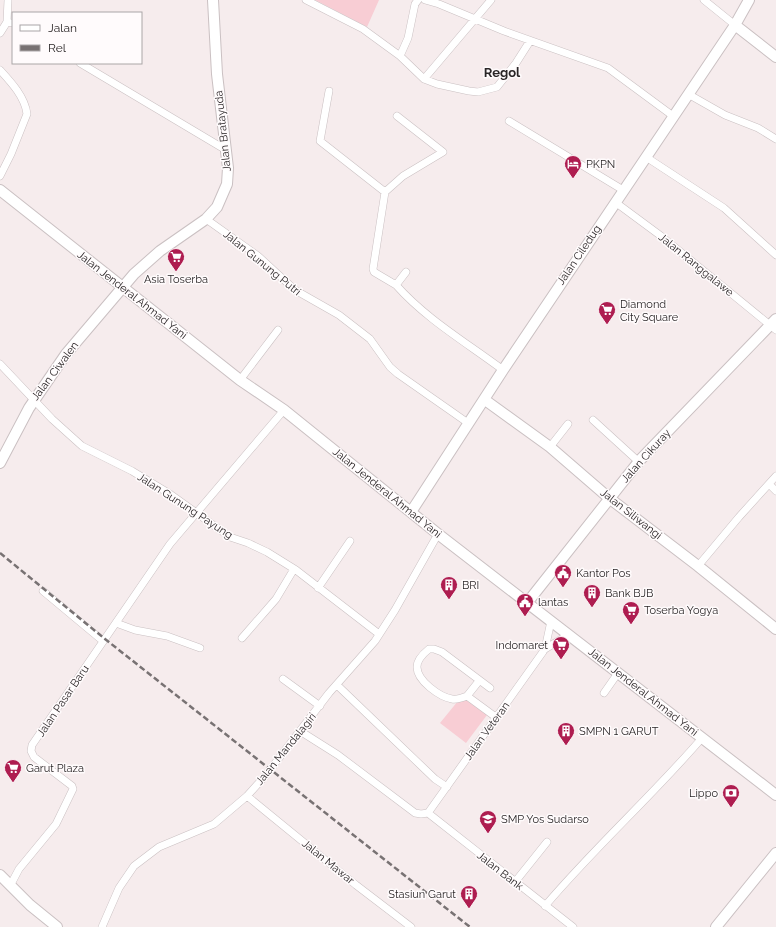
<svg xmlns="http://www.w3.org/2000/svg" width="776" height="927" viewBox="0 0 776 927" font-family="Raleway,sans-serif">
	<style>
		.green { fill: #f8cdd4 }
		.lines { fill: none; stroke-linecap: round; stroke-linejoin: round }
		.street-casing { stroke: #cac0c2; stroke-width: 8 }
		.secondary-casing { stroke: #cac0c2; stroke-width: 12 }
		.street { stroke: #fff; stroke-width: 7 }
		.secondary { stroke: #fff; stroke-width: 10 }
		.rail { stroke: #787273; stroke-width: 2.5; stroke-dasharray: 6 3; stroke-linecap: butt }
		.labels { text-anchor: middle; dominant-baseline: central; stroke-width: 3; stroke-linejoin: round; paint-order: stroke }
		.street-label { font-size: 11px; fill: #2a2627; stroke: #fffbfc }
		.poi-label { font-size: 11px; fill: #2a2627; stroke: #fffbfc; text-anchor: start }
		.quarter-label { font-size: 13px; font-weight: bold; fill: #2a2627; stroke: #fffbfc }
	</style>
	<rect width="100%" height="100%" fill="#f6eced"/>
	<path class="green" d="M315 0H379L367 27Z
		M458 701H468L487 715 466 743 440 723Z"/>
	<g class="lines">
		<defs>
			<path id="street" d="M306 0 363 29 400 56 424 79 437 84 469 91 478 92 497 87 516 63 530 41
				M425 0 439 4 504 31 608 68 673 116
				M704 0 735 25
				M7 22 8 0
				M0 33 7 22 13 23
				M400 56 408 38 415 4 418 0
				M80 63 226 150
				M0 70C11 82 25 97 27 114L11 154 0 176
				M424 79 491 0
				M329 91 320 141 385 192
				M688 94 725 115 758 128 776 139
				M509 121 623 190
				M646 157 724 208 776 255
				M615 202 661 236 776 330
				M206 219 258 256 295 290 339 315 370 339 390 367 398 374 468 423
				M406 272 396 285C426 319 467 343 503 370
				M396 285 374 272 373 269 385 192 403 176 443 152 397 116
				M0 364 52 419 82 446 132 471 170 494 230 537 248 543 267 552 296 570 379 634
				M240 380 278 330
				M593 420 639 462
				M550 447 568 424
				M769 484 776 491
				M698 566 739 517 776 476
				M318 588 350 541
				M43 591 103 641
				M116 623 135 630 167 636 200 648
				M242 638 276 599 294 569
				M545 649 551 621
				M283 679 320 706
				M337 685 435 779 447 787
				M490 688 442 652 434 649H429C424 653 417 660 417 667 417 681 440 697 452 699 457 700 462 698 467 696L497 718
				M604 693 618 673
				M467 696 479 681
				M300 731 338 755 415 813 421 814 428 813
				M247 796 356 885 411 927
				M428 813 545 649 568 635
				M428 813 573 927
				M515 882 547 842
				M10 886 19 869 56 824 73 789 72 786 34 757 31 751 32 745 170 544 284 410
				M545 906C595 847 652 796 702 738
				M102 927 119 888 134 866 159 847 214 824 247 796 266 775 329 693 375 641 395 610 438 534"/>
			<path id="secondary" d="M735 25 776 57
				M0 190 240 380 284 410 438 534 776 795
				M485 400 550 447 609 498 698 566 776 629
				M0 463 29 408 66 354 134 274 160 251 206 219 217 207 227 184 228 168 217 74 213 0
				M411 512 503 370 735 25 749 0
				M527 603 640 460 776 319
				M0 875 30 905 57 927
				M716 927 776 853"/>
		</defs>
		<use href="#street" class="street-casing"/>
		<use href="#secondary" class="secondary-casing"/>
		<use href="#street" class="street"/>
		<use href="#secondary" class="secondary"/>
		<path class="rail" d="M0 553 105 639 470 927"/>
	</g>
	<defs>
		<symbol id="hotel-pin" viewBox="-11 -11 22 30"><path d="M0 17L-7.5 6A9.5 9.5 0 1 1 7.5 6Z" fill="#ae1d50" stroke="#fffbfc"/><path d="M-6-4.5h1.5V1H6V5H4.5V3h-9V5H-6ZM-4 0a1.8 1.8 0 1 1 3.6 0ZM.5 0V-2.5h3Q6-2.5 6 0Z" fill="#fff"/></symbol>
		<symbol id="supermarket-pin" viewBox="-11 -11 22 30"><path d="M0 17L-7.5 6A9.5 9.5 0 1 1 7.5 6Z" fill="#ae1d50" stroke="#fffbfc"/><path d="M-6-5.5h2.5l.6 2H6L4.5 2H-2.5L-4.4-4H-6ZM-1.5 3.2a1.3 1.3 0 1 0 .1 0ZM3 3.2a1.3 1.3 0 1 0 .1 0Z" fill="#fff"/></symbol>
		<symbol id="civic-pin" viewBox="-11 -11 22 30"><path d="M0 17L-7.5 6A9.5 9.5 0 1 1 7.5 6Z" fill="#ae1d50" stroke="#fffbfc"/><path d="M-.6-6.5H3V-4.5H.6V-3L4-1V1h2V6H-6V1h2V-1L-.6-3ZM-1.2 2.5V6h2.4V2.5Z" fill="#fff"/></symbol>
		<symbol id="building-pin" viewBox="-11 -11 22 30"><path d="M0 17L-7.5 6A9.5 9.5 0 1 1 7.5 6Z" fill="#ae1d50" stroke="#fffbfc"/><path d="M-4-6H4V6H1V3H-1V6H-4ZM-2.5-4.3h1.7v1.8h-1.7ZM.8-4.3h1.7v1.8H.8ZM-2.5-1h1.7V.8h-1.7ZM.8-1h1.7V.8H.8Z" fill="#fff"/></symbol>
		<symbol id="bank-pin" viewBox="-11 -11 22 30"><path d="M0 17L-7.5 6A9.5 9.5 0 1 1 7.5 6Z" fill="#ae1d50" stroke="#fffbfc"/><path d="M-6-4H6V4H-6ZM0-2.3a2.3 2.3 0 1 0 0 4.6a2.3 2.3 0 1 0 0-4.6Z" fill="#fff"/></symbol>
		<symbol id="school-pin" viewBox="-11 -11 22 30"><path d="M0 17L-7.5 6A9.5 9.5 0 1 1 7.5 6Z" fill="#ae1d50" stroke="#fffbfc"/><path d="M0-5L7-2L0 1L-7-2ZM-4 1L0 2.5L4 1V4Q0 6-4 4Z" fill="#fff"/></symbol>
	</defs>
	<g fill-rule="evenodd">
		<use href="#hotel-pin" x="563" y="154" width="20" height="27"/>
		<use href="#supermarket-pin" x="166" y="247" width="20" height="27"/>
		<use href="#supermarket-pin" x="597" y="300" width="20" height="27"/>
		<use href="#civic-pin" x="553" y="563" width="20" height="27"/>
		<use href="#building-pin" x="439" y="575" width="20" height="27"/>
		<use href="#building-pin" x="582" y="583" width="20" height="27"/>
		<use href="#civic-pin" x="515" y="592" width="20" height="27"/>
		<use href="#supermarket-pin" x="621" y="600" width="20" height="27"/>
		<use href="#supermarket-pin" x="551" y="635" width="20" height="27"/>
		<use href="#building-pin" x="556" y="721" width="20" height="27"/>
		<use href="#supermarket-pin" x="3" y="758" width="20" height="27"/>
		<use href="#bank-pin" x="721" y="783" width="20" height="27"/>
		<use href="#school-pin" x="478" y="809" width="20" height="27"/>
		<use href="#building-pin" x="459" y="884" width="20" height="27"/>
	</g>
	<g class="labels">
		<g class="street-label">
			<text transform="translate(223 131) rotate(-96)">Jalan Bratayuda</text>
			<text transform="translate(579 255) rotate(-56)">Jalan Ciledug</text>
			<text transform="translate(262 263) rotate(39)">Jalan Gunung Putri</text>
			<text transform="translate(696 265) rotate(39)">Jalan Ranggalawe</text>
			<text transform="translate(132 295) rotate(38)">Jalan Jenderal Ahmad Yani</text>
			<text transform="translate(55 371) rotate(-53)">Jalan Ciwalen</text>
			<text transform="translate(646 456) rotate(-48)">Jalan Cikuray</text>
			<text transform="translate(387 493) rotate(39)">Jalan Jenderal Ahmad Yani</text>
			<text transform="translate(185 506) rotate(33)">Jalan Gunung Payung</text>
			<text transform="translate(631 514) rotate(38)">Jalan Siliwangi</text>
			<text transform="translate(643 692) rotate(38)">Jalan Jenderal Ahmad Yani</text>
			<text transform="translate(63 701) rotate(-56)">Jalan Pasar Baru</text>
			<text transform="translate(487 731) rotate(-54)">Jalan Veteran</text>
			<text transform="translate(286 749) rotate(-51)">Jalan Mandalagiri</text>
			<text transform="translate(328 862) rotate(39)">Jalan Mawar</text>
			<text transform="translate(500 871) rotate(38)">Jalan Bank</text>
		</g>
		<g class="poi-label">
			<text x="586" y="164">PKPN</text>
			<text x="176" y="279" text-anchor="middle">Asia Toserba</text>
			<text x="620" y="304">Diamond<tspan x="620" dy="13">City Square</tspan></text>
			<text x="576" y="573">Kantor Pos</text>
			<text x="462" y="585">BRI</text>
			<text x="605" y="593">Bank BJB</text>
			<text x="538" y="602">lantas</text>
			<text x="644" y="610">Toserba Yogya</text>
			<text x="548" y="645" text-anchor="end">Indomaret</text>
			<text x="579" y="731">SMPN 1 GARUT</text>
			<text x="26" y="768">Garut Plaza</text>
			<text x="718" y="793" text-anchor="end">Lippo</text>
			<text x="501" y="819">SMP Yos Sudarso</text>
			<text x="456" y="894" text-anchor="end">Stasiun Garut</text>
		</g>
		<g class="quarter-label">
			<text x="502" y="72">Regol</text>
		</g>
	</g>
	<rect x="12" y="12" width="130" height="52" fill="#fffbfc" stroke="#aaa6a7"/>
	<rect x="20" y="25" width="20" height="6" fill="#ffffff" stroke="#aaa6a7"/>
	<text x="48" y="32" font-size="12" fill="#2a2627">Jalan</text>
	<rect x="20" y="45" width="20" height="6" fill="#787273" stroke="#aaa6a7"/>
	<text x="48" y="52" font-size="12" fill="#2a2627">Rel</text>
</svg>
